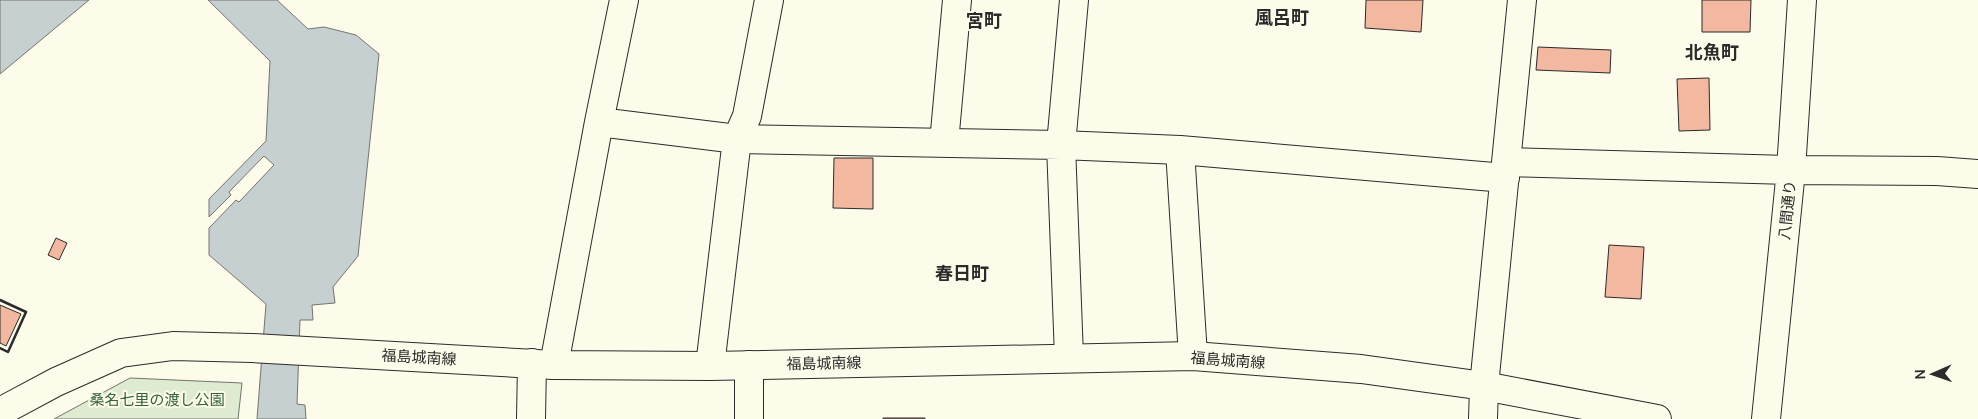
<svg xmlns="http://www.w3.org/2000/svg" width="1978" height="419" viewBox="0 0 1978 419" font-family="Manrope,'Noto Sans JP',sans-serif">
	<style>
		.green { fill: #deebd1; stroke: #74746e }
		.water { fill: #c7d0d0; stroke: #74746e }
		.building { fill: #f2b8a0; stroke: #2b2b2b }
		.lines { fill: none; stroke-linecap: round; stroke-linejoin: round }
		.minor-casing { stroke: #2b2b2b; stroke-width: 30 }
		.major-casing { stroke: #2b2b2b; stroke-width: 30 }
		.minor { stroke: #fdfbea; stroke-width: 28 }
		.major { stroke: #fdfbea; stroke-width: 28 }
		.wall { stroke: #2b2b2b; stroke-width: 2.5 }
		.labels { text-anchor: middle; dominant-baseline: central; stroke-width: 4; stroke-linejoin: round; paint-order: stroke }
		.street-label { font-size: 15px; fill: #2b2b2b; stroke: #fdfbea }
		.park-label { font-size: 15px; fill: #34623c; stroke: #fdfbea }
		.quarter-label { font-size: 18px; font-weight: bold; fill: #2b2b2b; stroke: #fdfbea }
	</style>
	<rect width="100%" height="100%" fill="#fdfbea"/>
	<path class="green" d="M130 378 242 383 238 419H54Z"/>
	<path class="water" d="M0 0H89L0 74Z
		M208 0H277L308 29 324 27 356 35 379 54 358 256 333 287 335 303 312 305 313 320H300L297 404 305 405 306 419H257L266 304 209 255V228L236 200 239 202 274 165 264 156 229 192 231 195 209 217V199L266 141 270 61Z"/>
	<path class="building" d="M1366 0H1423L1421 32 1365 28Z
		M1702 0H1751L1750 32H1702Z
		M1538 47 1611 50 1610 73 1536 70Z
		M1709 78 1710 130 1679 131 1677 79Z
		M834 158H873V209L833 208Z
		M56 238 67 243 59 260 48 255Z
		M1609 245 1644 247 1641 299 1605 297Z
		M0 305 21 314 6 346 0 343Z
		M883 418H925V419H883Z"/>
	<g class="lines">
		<defs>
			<path id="minor" d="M599 122 737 139 1061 145 1180 150 1505 178
				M944 143 957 0
				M1180 150 1193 356
				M1506 162 1791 170 1937 171 1978 174
				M1069 357 1061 145 1074 0
				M554 365 599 122 624 0
				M710 366 737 139 747 116 769 0
				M531 419 532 363
				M749 419V365
				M1483 419 1484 386 1522 0
				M1766 419 1791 170 1802 0"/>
			<path id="major" d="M0 412 56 382 121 353 173 346 252 348 554 365 710 366 1193 356 1361 369 1484 386 1657 419"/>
		</defs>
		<use href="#minor" class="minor-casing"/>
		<use href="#major" class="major-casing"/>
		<use href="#minor" class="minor"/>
		<use href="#major" class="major"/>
		<path class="wall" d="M0 300 26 312 8 352 0 348"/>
	</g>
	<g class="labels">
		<g class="street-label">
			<text transform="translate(1787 210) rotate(-84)">八間通り</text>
			<text transform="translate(419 357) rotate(3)">福島城南線</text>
			<text transform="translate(1228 360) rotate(4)">福島城南線</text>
			<text transform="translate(824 363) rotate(-1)">福島城南線</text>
		</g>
		<g class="park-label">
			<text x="157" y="399">桑名七里の渡し公園</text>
		</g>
		<g class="quarter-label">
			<text x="1282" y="17">風呂町</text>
			<text x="984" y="20">宮町</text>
			<text x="1712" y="52">北魚町</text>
			<text x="962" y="273">春日町</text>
		</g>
	</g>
	<g transform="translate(1933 374) rotate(268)" stroke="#fdfbea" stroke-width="4" paint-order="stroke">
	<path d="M0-4L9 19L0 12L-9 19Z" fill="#2b2b2b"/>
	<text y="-8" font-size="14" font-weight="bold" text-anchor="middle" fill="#2b2b2b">N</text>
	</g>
</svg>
